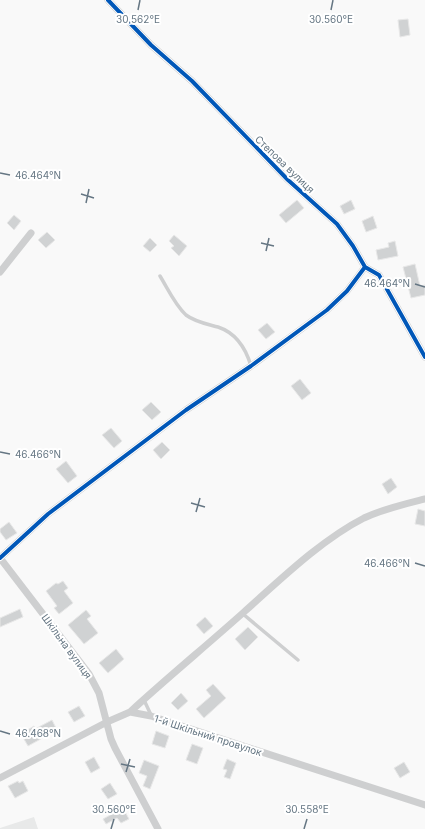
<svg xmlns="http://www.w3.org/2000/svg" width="425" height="829" viewBox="0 0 425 829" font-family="Inter,sans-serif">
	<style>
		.built { fill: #e8e9e9 }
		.building { fill: #d0d2d3; stroke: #e8e8e8 }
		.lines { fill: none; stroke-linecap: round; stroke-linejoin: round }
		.lane { stroke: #cecfd0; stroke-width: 3.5 }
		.street { stroke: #cecfd0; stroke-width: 7 }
		.cycleway-casing { stroke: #fff; stroke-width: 6 }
		.cycleway { stroke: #0057b8; stroke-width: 4 }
		.ticks { fill: none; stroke: #657683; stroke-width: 1.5 }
		.labels { text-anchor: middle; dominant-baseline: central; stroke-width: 4; stroke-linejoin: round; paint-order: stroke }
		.street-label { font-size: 10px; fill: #657683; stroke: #fff }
		.ticks-label { font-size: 10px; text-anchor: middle; fill: #657683; stroke: #fff; stroke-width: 4; stroke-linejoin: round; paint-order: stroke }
	</style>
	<rect width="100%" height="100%" fill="#f9f9f9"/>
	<path class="built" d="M34 817 38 829H0V828Z"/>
	<path class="building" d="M408 19 410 35 400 37 398 20Z
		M297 200 304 208 286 223 279 215Z
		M351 200 355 209 344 214 340 206Z
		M14 215 21 221 14 230 7 223Z
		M373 216 377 228 366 232 362 221Z
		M47 232 55 240 46 248 38 240Z
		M174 235 187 246 179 256 171 248 174 246 169 241Z
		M150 238 157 245 150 252 143 246Z
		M395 241 398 256 378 260 376 250 389 247 388 243Z
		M415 264 420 286 425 285V295L411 298 403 267Z
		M267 323 275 332 266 339 258 330Z
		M300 379 311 393 302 400 291 386Z
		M151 402 161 412 152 420 142 410Z
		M111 428 122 441 114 448 102 435Z
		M162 442 170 450 161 459 153 450Z
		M66 461 77 476 68 483 56 469Z
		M391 478 397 487 388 494 382 484Z
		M418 509 425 511V526L415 524Z
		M9 522 17 533 6 540 0 532V529Z
		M63 581 68 588 64 591 73 603 59 614 54 608 57 606 46 591 56 583 58 584Z
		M20 609 23 617 0 627V618Z
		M86 610 91 616 87 619 98 633 84 644 68 625Z
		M205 617 213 626 204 634 196 625Z
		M248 627 258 637 245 650 235 639Z
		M116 649 124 659 108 673 99 663Z
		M213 684 226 698 204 718 196 709 211 696 206 690Z
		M181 693 188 701 178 710 171 703Z
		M79 706 85 716 74 722 68 712Z
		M52 720 57 730 28 746 21 734 34 726 35 729Z
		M156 731 169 736 165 748 152 744Z
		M192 744 203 748 197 764 186 760Z
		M94 757 100 768 91 773 85 762Z
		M227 759 236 763 230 779 224 777 227 770 223 769Z
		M144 760 159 766 150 789 143 786 147 776 139 773Z
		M404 762 410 772 400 778 394 768Z
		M18 781 19 783 23 781 28 791 15 798 8 786Z
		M110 783 117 794 108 799 101 789Z
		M123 808 129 819 121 823 117 818 106 824 103 819Z"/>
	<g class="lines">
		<path class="lane" d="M160 276C168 289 175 305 186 315 195 322 207 324 218 327 236 333 246 349 251 366
			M243 614 298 660
			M144 700 151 715"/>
		<path class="street" d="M108 0 151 45 192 81 288 180 337 224 353 246 365 267 379 275 425 357
			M0 272 31 233
			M0 558 48 514 186 410 251 366 327 310 347 291 365 267
			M0 558 89 674 99 693 111 739 115 748 158 829
			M130 712C167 678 206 646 244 612 280 580 321 540 364 518 383 509 405 504 425 499
			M0 778 107 722 130 712 151 716 425 805"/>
		<defs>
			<path id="cycleway" d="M108 0 151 45 192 81 288 180 337 224 353 246 365 267 379 275 425 357
				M0 558 48 514 186 410 251 366 327 310 347 291 365 267"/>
		</defs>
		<use href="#cycleway" class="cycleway-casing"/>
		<use href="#cycleway" class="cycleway"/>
	</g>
	<path class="ticks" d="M138 10 140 0M331 10 333 0M0 173 10 175M81 194 94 198M86 203 89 189M261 243 274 246M266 251 269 238M415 284 425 287M0 452 10 454M191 503 205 507M196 512 200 498M415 563 425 566M0 731 10 734M121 764 135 767M126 772 130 759M111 829 114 819M304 829 307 819"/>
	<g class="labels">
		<g class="street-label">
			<text transform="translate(285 164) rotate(44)">Степова вулиця</text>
			<text transform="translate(67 646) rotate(54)">Шкільна вулиця</text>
			<text transform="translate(208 735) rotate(18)">1-й Шкільний провулок</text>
		</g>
	</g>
	<g class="ticks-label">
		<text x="331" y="23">30.560°E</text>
		<text x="138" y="23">30.562°E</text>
		<text x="38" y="179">46.464°N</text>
		<text x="387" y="287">46.464°N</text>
		<text x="38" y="458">46.466°N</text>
		<text x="387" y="567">46.466°N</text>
		<text x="38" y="737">46.468°N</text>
		<text x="114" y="813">30.560°E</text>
		<text x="307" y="813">30.558°E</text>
	</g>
</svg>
